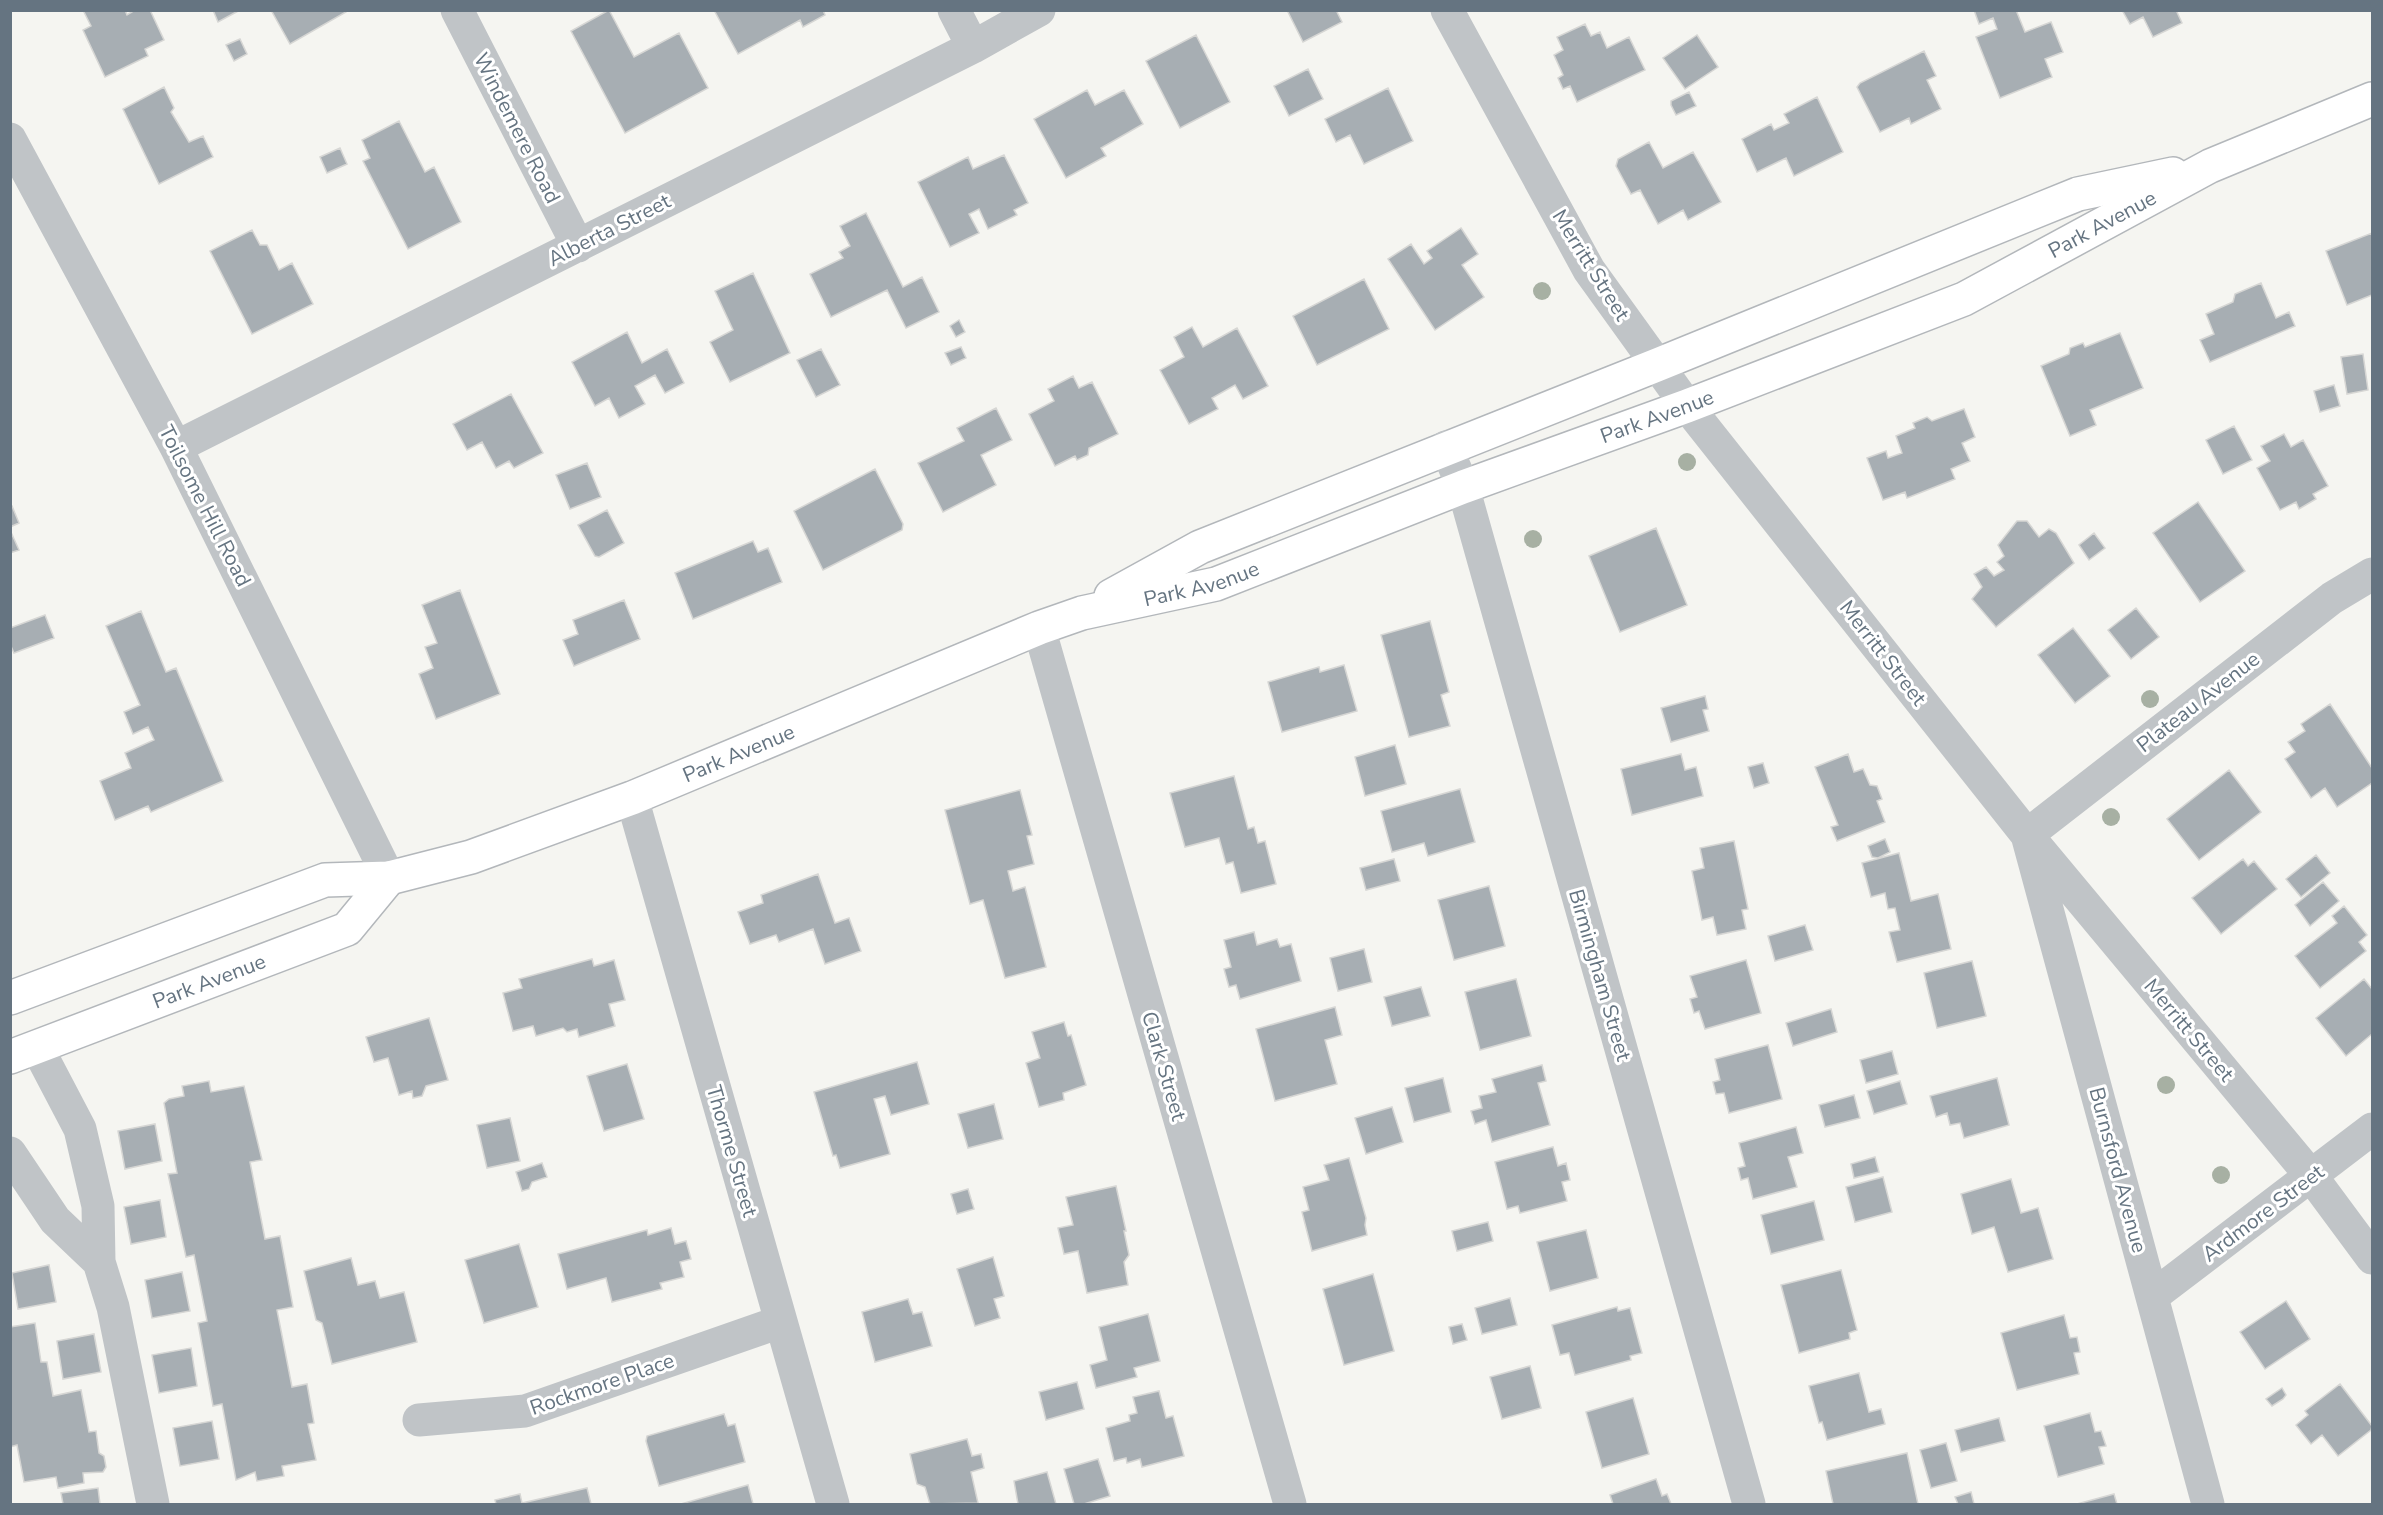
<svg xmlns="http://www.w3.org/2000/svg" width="2383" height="1515" viewBox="0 0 2383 1515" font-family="'Nunito Sans',sans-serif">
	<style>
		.building { fill: #a7aeb3; stroke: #d6d6d4; stroke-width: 1.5 }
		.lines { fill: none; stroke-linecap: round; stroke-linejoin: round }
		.major-casing { stroke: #b3b7bb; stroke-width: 36 }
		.minor { stroke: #c0c4c7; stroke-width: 33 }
		.major { stroke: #fff; stroke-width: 33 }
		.tree { fill: #a7b0a3 }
		.labels { text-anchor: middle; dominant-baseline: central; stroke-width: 6; stroke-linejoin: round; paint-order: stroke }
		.street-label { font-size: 21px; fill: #657481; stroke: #fff }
	</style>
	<rect width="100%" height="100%" fill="#f5f5f1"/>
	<path class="building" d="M83 10H125L127 15 135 10H150L164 40 145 49 148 56 105 77 83 30 91 26Z
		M213 10H240L218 22Z
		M271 10H345L346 12 290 44Z
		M609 10 634 57 679 33 708 88 625 133 571 31Z
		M714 10H823L825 15 803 27 800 20 738 54Z
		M1287 10H1336L1342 22 1303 42Z
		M1974 10H2016L2025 32 2051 22 2063 52 2045 59 2052 77 2000 98 1976 37 1997 29 1993 18 1979 24Z
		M2122 10H2176L2182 23 2153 37 2143 17 2130 24Z
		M1585 24 1591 36 1600 32 1607 48 1629 37 1645 70 1577 102 1570 86 1563 89 1558 78 1563 75 1554 55 1563 50 1557 37Z
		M1196 35 1230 102 1180 128 1146 61Z
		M1697 35 1718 67 1685 89 1663 58Z
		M240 39 247 54 234 61 226 45Z
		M1924 51 1936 76 1927 80 1941 109 1911 124 1909 118 1880 132 1857 87 1860 83Z
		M1308 69 1323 99 1289 116 1274 86Z
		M164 87 174 108 171 112 189 142 203 136 213 157 159 184 123 109Z
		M1388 88 1413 141 1364 164 1350 135 1336 142 1325 119Z
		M1087 90 1095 105 1124 90 1143 124 1101 148 1106 156 1066 178 1034 119Z
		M1689 92 1696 106 1676 115 1671 105V101Z
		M1817 97 1843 152 1794 176 1786 158 1757 172 1742 139 1771 124 1774 130 1789 123 1784 114Z
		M399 121 425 172 434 167 461 222 408 249 363 161 370 158 362 140Z
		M1649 142 1663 168 1693 152 1721 202 1688 220 1683 210 1658 224 1640 190 1631 194 1616 166 1618 159Z
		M340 148 347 164 327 173 320 157Z
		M1004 155 1028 203 1014 210 1017 215 988 229 979 209 969 214 979 233 950 247 918 182 968 157 973 169Z
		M866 213 903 287 922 277 939 312 906 328 887 290 831 317 810 274 843 258 839 252 850 246 840 226Z
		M1461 228 1478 254 1462 265 1484 297 1435 330 1388 259 1411 244 1424 264 1432 258 1427 251Z
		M252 230 260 245H267L279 270 292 263 313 304 252 334 210 251Z
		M2372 233V295L2347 305 2326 251Z
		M753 273 790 353 730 382 710 342 733 330 715 291Z
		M1364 279 1389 329 1317 365 1293 316Z
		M2261 283 2276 318 2289 312 2295 326 2210 362 2200 340 2214 334 2206 314 2233 302 2235 294Z
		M959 320 965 332 956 337 950 326Z
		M1192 327 1203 347 1237 328 1268 386 1243 399 1235 385 1212 398 1218 409 1189 424 1160 370 1184 357 1174 337Z
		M627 332 642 363 667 349 684 383 665 393 655 375 635 386 645 404 619 418 609 398 595 406 572 362Z
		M2120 333 2143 388 2090 410 2096 425 2070 436 2041 366 2069 354 2070 348 2083 343 2085 347Z
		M961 347 966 358 951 365 945 353Z
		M821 349 840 385 816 397 797 360Z
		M2363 354 2368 390 2347 394 2341 357Z
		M1073 376 1079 388 1092 382 1118 434 1089 448 1088 455 1077 460 1075 456 1055 466 1029 414 1054 401 1048 389Z
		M2334 385 2340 406 2320 412 2314 391Z
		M511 394 543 453 514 468 509 461 496 468 482 442 467 450 453 424Z
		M996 408 1012 440 981 455 996 485 943 512 918 463 964 441 957 428Z
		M1964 409 1975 437 1962 443 1970 461 1951 469 1955 479 1907 498 1905 492 1883 500 1867 458 1886 451 1888 458 1902 453 1896 436 1915 428 1913 423 1927 417 1932 421Z
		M2234 426 2252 460 2223 474 2206 440Z
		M2284 434 2291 447 2303 440 2328 486 2313 494 2316 499 2299 509 2296 502 2280 510 2257 468 2270 461 2261 446Z
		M587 463 601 497 570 509 556 475Z
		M875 469 903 524 902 530 823 570 794 511Z
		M2198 502 2245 571 2200 602 2153 533Z
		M12 506 19 523 10 527V507Z
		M607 510 624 543 599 557 595 556 578 525Z
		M2017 521H2027L2039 537 2049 529 2056 533 2074 563 1996 627 1972 599 1982 587 1974 574 1986 567 1994 576 2004 570 1997 562 2004 556 1998 545Z
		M1656 528 1687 605 1620 632 1589 556Z
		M10 530 19 550 10 553Z
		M2094 533 2105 548 2089 560 2079 545Z
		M753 541 758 552 768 548 782 582 693 619 675 573Z
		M460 590 500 694 436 719 419 674 433 668 425 647 437 643 422 605Z
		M624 600 640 639 574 666 563 640 578 634 573 620Z
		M2136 608 2159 637 2131 659 2108 630Z
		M141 611 166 672 176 668 223 781 151 812 148 806 115 820 100 781 131 768 125 753 154 740 148 727 133 734 124 712 140 705 106 626Z
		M45 615 54 638 14 653 10 644V628Z
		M1430 621 1449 692 1441 695 1450 726 1409 737 1381 635Z
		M2073 628 2110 676 2075 703 2038 655Z
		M1344 665 1357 711 1282 732 1268 682 1319 667 1320 672Z
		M1705 696 1708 709 1703 710 1709 731 1671 742 1661 708Z
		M2330 704 2372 768V783L2337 807 2325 788 2311 798 2285 759 2295 752 2288 742 2305 731 2301 724Z
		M1395 745 1406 784 1365 796 1355 757Z
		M1681 754 1685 770 1696 767 1703 796 1632 815 1621 769Z
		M1848 754 1854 772 1863 769 1870 785 1877 786 1882 799 1877 801 1885 822 1837 841 1831 827 1838 825 1815 767Z
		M1763 763 1769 783 1754 788 1748 767Z
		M2229 770 2261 812 2199 860 2167 819Z
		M1234 776 1248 829 1254 827 1258 843 1265 841 1276 884 1241 893 1233 862 1226 864 1219 838 1185 847 1170 793Z
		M1460 789 1475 842 1428 856 1424 843 1392 852 1381 811Z
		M1020 790 1032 835 1027 836 1034 864 1008 871 1013 891 1025 887 1046 967 1005 978 983 900 970 904 945 810Z
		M1885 839 1890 852 1878 858 1872 857 1868 846Z
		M1734 841 1748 909 1742 910 1746 929 1717 935 1713 917 1702 920 1692 871 1704 868 1700 848Z
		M1899 853 1911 901 1938 894 1951 949 1897 962 1889 932 1900 930 1895 908 1888 909 1885 893 1871 897 1862 863Z
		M2316 855 2330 873 2301 897 2286 879Z
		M1394 859 1400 881 1366 890 1360 868Z
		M2243 859 2248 866 2254 861 2277 889 2221 934 2192 898Z
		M818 874 835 923 849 918 861 951 825 964 813 929 779 942 776 935 750 944 738 912 763 903 761 895Z
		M2323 882 2339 901 2310 926 2295 905Z
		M1489 886 1505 946 1454 960 1438 900Z
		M2344 906 2367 935 2359 942 2366 951 2320 988 2295 956 2337 923 2332 916Z
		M1805 925 1813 950 1775 961 1768 936Z
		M1254 932 1257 945 1277 939 1280 947 1291 944 1301 981 1240 999 1236 985 1229 987 1224 969 1231 967 1224 940Z
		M1364 949 1372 982 1338 991 1330 958Z
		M592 959 594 966 614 960 625 1000 609 1004 615 1026 579 1037 577 1029 567 1032 563 1028 536 1036 533 1026 513 1031 503 993 522 988 519 979Z
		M1746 960 1761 1013 1705 1029 1699 1011 1694 1013 1690 999 1697 997 1690 976Z
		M1972 961 1986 1016 1937 1028 1924 973Z
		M1516 979 1531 1036 1480 1050 1465 992Z
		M2364 979 2372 989V1034L2346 1056 2316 1018Z
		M1421 987 1430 1016 1392 1026 1384 997Z
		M1335 1007 1342 1035 1325 1040 1337 1084 1275 1101 1256 1029Z
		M1831 1009 1837 1032 1793 1046 1786 1023Z
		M429 1018 448 1080 426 1086 422 1096 413 1098 412 1091 399 1095 388 1058 374 1062 366 1037Z
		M1064 1022 1068 1036 1071 1035 1086 1085 1063 1093 1064 1100 1039 1107 1026 1063 1040 1058 1032 1032Z
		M1768 1045 1782 1099 1729 1113 1724 1093 1716 1094 1713 1082 1720 1080 1715 1059Z
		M1892 1051 1898 1074 1866 1083 1860 1060Z
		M917 1062 929 1104 891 1115 885 1096 874 1099 890 1154 840 1168 836 1155 833 1156 814 1092Z
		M627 1064 644 1119 604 1131 587 1076Z
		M1542 1065 1546 1081 1538 1083 1550 1125 1492 1142 1486 1120 1475 1124 1471 1111 1482 1108 1479 1096 1496 1092 1492 1079Z
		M1443 1078 1451 1112 1414 1122 1405 1088Z
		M1997 1078 2009 1125 1964 1138 1960 1123 1950 1125 1947 1113 1936 1117 1930 1096Z
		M209 1081 211 1092 244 1086 262 1160 250 1162 265 1239 280 1236 293 1307 277 1310 292 1387 307 1384 314 1423 308 1424 316 1460 282 1466 284 1476 257 1481 255 1472 236 1480 222 1404 213 1406 198 1323 207 1321 194 1255 186 1257 168 1174 177 1173 164 1103 169 1099 184 1096 182 1086Z
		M1900 1081 1907 1104 1874 1114 1867 1091Z
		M1854 1095 1860 1118 1825 1127 1819 1105Z
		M994 1104 1003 1139 968 1148 958 1114Z
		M1392 1107 1403 1142 1366 1154 1355 1118Z
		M510 1118 520 1161 487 1168 477 1125Z
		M155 1124 162 1161 125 1169 118 1131Z
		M1796 1127 1803 1153 1788 1157 1797 1187 1753 1199 1748 1178 1741 1180 1738 1168 1745 1166 1739 1143Z
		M1553 1147 1558 1166 1566 1163 1570 1180 1562 1182 1567 1201 1520 1213 1518 1206 1507 1209 1495 1162Z
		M1875 1157 1879 1172 1854 1178 1851 1164Z
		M1349 1158 1366 1218 1365 1225 1367 1235 1312 1251 1302 1212 1309 1210 1303 1187 1329 1180 1324 1165Z
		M542 1163 547 1177 532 1182 529 1189 522 1191 516 1172Z
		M1883 1177 1892 1212 1855 1222 1846 1187Z
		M2011 1179 2021 1213 2038 1208 2053 1259 2008 1272 1994 1227 1972 1234 1961 1194Z
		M1116 1186 1126 1231H1124L1129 1255 1124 1262 1128 1285 1087 1293 1078 1251 1064 1254 1058 1228 1073 1225 1066 1197Z
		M968 1189 974 1209 957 1214 951 1194Z
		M160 1200 166 1237 131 1244 124 1207Z
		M1814 1201 1824 1240 1771 1254 1761 1215Z
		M1488 1222 1493 1241 1457 1251 1452 1231Z
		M671 1228 675 1244 686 1241 691 1259 680 1262 684 1277 660 1283 662 1289 612 1302 606 1278 567 1289 558 1254 647 1230 648 1235Z
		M1586 1230 1598 1278 1550 1291 1537 1242Z
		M519 1244 538 1307 484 1323 465 1260Z
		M993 1257 1004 1296 994 1299 1000 1318 975 1326 957 1269Z
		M351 1258 358 1285 375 1281 380 1298 404 1292 417 1342 332 1364 322 1323 316 1320 304 1271Z
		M49 1265 56 1302 18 1309 12 1273Z
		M1841 1270 1857 1330 1849 1333 1850 1339 1799 1353 1781 1285Z
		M182 1272 190 1311 152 1318 145 1280Z
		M1373 1274 1394 1351 1344 1365 1323 1289Z
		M1510 1298 1517 1325 1482 1334 1475 1308Z
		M908 1299 913 1314 922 1312 932 1346 875 1362 862 1312Z
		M2286 1301 2310 1339 2265 1369 2240 1332Z
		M1617 1307 1618 1311 1630 1308 1642 1353 1630 1356 1631 1360 1575 1375 1569 1353 1560 1355 1552 1325Z
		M1148 1314 1160 1361 1134 1368 1137 1377 1096 1388 1090 1365 1107 1360 1099 1327Z
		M2064 1315 2070 1338 2077 1337 2080 1352 2074 1353 2079 1374 2017 1390 2001 1333Z
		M35 1323 41 1362H47L53 1396 81 1390 89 1432 96 1431 99 1453 104 1456 106 1467 103 1472 83 1473 84 1483 58 1488 56 1477 24 1482 17 1445 10 1447V1327Z
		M1462 1324 1467 1340 1453 1344 1449 1327Z
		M94 1334 101 1372 63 1379 57 1341Z
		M191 1348 197 1386 159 1393 152 1355Z
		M1530 1366 1541 1408 1502 1419 1490 1377Z
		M1859 1373 1869 1412 1881 1409 1885 1424 1827 1440 1822 1422 1819 1423 1809 1386Z
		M1077 1382 1084 1409 1046 1420 1039 1392Z
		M2340 1384 2372 1426 2371 1430 2338 1456 2322 1435 2311 1444 2296 1425 2308 1415 2305 1411Z
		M2282 1388 2286 1395 2283 1399 2272 1406 2266 1399Z
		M1159 1391 1166 1418 1173 1416 1184 1456 1142 1467 1140 1459 1127 1463 1126 1458 1114 1461 1106 1428 1130 1421 1129 1415 1137 1413 1133 1397Z
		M1633 1398 1649 1454 1602 1468 1586 1412Z
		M2090 1413 2095 1432 2101 1431 2106 1446 2099 1447 2104 1464 2058 1477 2044 1426Z
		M724 1414 728 1426 735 1424 745 1462 659 1486 646 1441 647 1436Z
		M1999 1418 2005 1441 1961 1452 1955 1430Z
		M212 1421 219 1459 180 1466 173 1428Z
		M967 1439 972 1456 981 1454 984 1468 971 1472 978 1503 930 1504 925 1487 917 1484 910 1454Z
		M1946 1443 1957 1481 1931 1488 1920 1450Z
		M1907 1453 1918 1504H1833L1826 1471Z
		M1098 1459 1110 1496 1084 1504H1074L1064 1469Z
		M1047 1472 1056 1504H1018L1014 1481Z
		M1656 1479 1662 1496 1667 1494 1671 1504H1613L1610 1495Z
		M748 1485 753 1504H681Z
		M98 1488 100 1504H63L61 1493Z
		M587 1488 591 1504H496L495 1500 520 1494 522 1503Z
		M1971 1492 1974 1504H1958L1955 1497Z
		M2114 1494 2117 1504H2077Z"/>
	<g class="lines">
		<defs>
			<g id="major">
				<path d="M1111 596 1200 547 1657 365 2078 194 2173 174"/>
				<path id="s1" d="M10 998 325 880 389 878 471 857 632 798 1039 628 1082 613 1216 584 1463 487 1687 406 1964 299 2210 166 2372 99"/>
				<path id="s2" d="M10 1057 347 929 389 878"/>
			</g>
		</defs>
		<use href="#major" class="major-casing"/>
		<path class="minor" d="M457 10 578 246
			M954 10 973 47
			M1447 10 1589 270 1687 406 2027 835 2312 1177 2372 1258
			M10 139 176 447 389 878
			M176 447 973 47 1039 10
			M1446 447 1463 487 1749 1504
			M1039 628 1290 1504
			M632 798 833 1504
			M37 1047 80 1129 98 1206 99 1262 113 1307 153 1504
			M10 1153 55 1220 99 1262
			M2153 1296 2372 1129
			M419 1420 525 1411 780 1322
			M2208 1504 2027 835 2332 598 2372 574"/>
		<use href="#major" class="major"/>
	</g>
	<g class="tree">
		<circle cx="1542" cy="291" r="9"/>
		<circle cx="1687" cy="462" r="9"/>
		<circle cx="1533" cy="539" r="9"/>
		<circle cx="2150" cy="699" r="9"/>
		<circle cx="2111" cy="817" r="9"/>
		<circle cx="2166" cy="1085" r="9"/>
		<circle cx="2221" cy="1175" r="9"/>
	</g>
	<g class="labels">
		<g class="street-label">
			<text transform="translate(517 128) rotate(63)">Windemere Road</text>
			<text stroke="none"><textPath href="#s1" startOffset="2238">Park Avenue</textPath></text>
			<text transform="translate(609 230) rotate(-27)">Alberta Street</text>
			<text transform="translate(1591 265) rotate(58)">Merritt Street</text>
			<text stroke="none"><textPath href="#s1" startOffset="1752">Park Avenue</textPath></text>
			<text transform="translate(205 506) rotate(63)">Toilsome Hill Road</text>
			<text stroke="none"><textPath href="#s1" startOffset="1266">Park Avenue</textPath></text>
			<text transform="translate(1883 653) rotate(52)">Merritt Street</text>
			<text transform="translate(2198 702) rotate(-38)">Plateau Avenue</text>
			<text stroke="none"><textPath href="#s1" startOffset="772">Park Avenue</textPath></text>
			<text transform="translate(1600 975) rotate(74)">Birmingham Street</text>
			<text stroke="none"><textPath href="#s2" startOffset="213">Park Avenue</textPath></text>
			<text transform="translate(2189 1030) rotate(50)">Merritt Street</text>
			<text transform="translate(1164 1066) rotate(74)">Clark Street</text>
			<text transform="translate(732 1151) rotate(74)">Thorme Street</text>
			<text transform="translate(2118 1170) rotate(75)">Burnsford Avenue</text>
			<text transform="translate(2263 1213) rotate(-37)">Ardmore Street</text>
			<text transform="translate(602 1384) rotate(-19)">Rockmore Place</text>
		</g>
	</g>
	<rect width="2383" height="1515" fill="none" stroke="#657481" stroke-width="24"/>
</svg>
